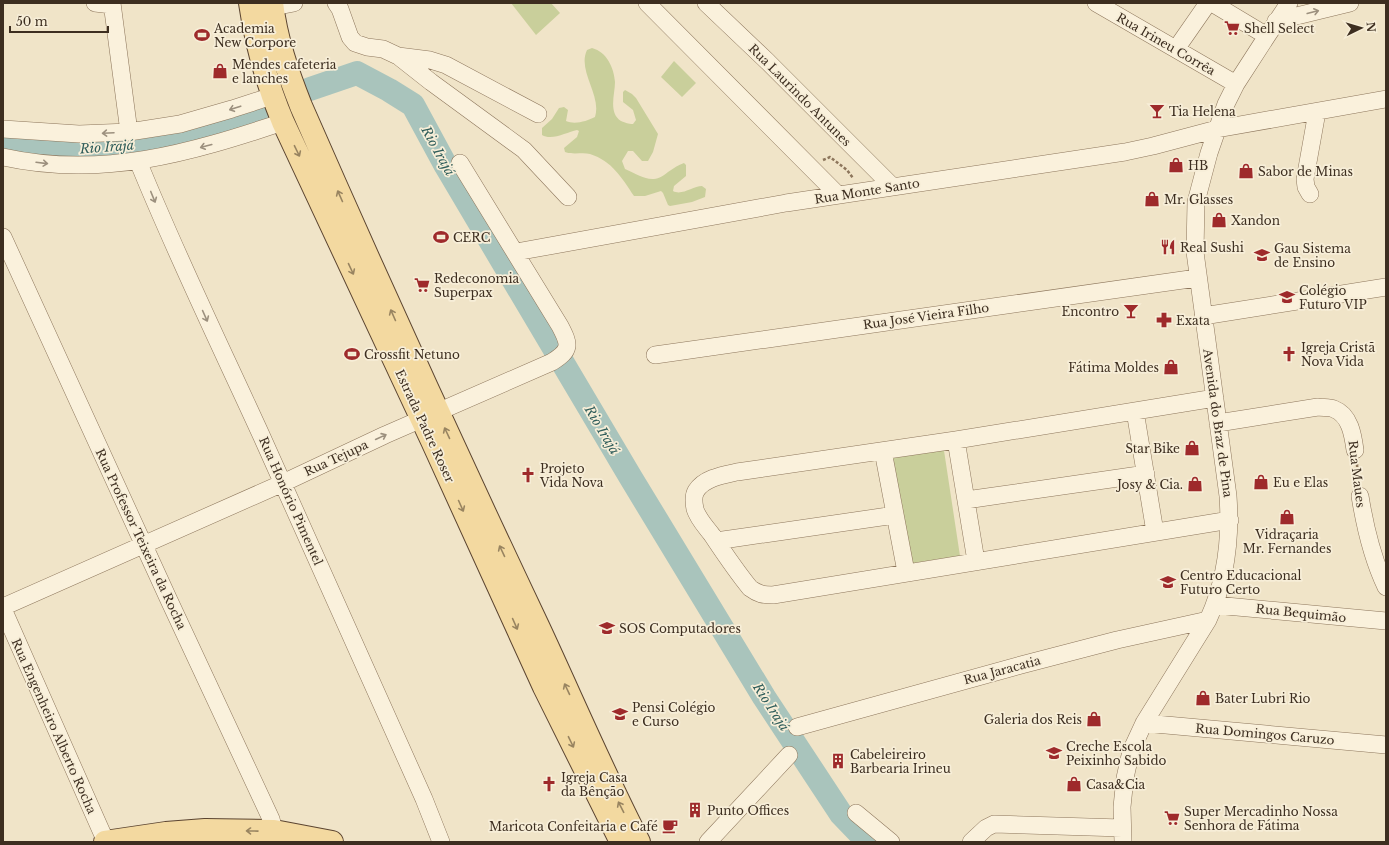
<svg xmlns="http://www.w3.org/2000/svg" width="1389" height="845" viewBox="0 0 1389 845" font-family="'Libre Baskerville',serif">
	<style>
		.green { fill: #c9cf9b }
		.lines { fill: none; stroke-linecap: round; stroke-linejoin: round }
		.river { stroke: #a9c4bc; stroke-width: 24 }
		.minor-casing { stroke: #8d765c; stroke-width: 18 }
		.major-casing { stroke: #5b4430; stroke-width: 24 }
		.path { stroke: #8d765c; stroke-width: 2.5; stroke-dasharray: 3 2; stroke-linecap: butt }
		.minor { stroke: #faf1dc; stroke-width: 17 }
		.major { stroke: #f3d9a0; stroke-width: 22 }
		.oneway { stroke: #9c907e }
		.oneway2 { stroke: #988460 }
		.labels { text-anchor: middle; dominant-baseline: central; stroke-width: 3.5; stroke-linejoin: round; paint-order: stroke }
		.poi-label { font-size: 12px; fill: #3d2e20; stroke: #f7eed8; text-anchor: start }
		.street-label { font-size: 12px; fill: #3d2e20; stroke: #f7eed8 }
		.water-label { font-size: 13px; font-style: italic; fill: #2f5d5a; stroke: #f7eed8 }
	</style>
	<rect width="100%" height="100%" fill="#f0e4c8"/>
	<path class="green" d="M511 3H551L560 13 536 35Z
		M592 48C607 52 614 68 615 82 615 94 608 113 621 121 626 123 628 124 633 124L636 120 633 110 623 102V92L625 90 632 94 636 98 658 134 653 152 648 161H642L633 151H628L622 161 625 169C642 176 652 186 668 172 674 168 678 165 684 163L686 165V176L674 186 673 191C682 196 693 186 702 186L706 189 705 197 692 202 670 206 668 205 663 193 661 191 645 196H634C622 178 612 161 590 154 583 152 573 155 565 152L564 148 577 137 579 131 577 130C567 132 552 141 542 135V128L552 119 559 108 564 107 568 110 566 121C575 125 587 121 595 117 602 95 577 71 587 50Z
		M674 61 696 83 682 97 661 77Z
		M943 444 960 556 907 564 890 453Z"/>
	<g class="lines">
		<path class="river" d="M310 89 357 73 389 90 413 105 446 166 631 478 764 697 841 814 868 842
			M3 143 64 149H105L166 140 256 115"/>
		<defs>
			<path id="minor" d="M95 3 112 5
				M112 3 129 132
				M336 3 340 9 350 37 355 43 367 47 383 49 398 56 431 82 524 150 568 197
				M647 3 838 195
				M706 3 768 62 893 187
				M1096 3 1236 84
				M1212 3 1267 36
				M273 7 294 3
				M1276 21 1350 3
				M1176 49 1208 3
				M398 56 430 60 446 65 538 114
				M3 129 79 134 129 132 180 124 232 109 272 96
				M3 157C102 179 190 153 283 122
				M138 161C176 255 220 345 262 437 316 557 370 678 424 799L441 842
				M1310 194 1306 187 1305 179 1317 112
				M3 237 168 598 265 806 271 819 277 842
				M516 252 786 203 1125 152 1153 146 1217 129 1386 99
				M1203 316 1386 287
				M655 355 1197 278
				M1215 398 956 440 737 472C723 475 704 478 696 491 693 496 694 504 695 509 698 519 706 527 712 535 724 553 736 571 750 588 758 594 763 595 773 595L1230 520
				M1135 411 1155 532
				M1218 423 1318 407C1323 408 1329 407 1334 409 1350 415 1353 435 1355 450
				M956 440 976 561
				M883 451 906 572
				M1360 496C1365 527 1372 558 1386 587
				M966 500 1146 474
				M716 541 895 515
				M1215 605 1386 621
				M3 607 283 483 385 435 552 362C571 350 570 345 560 326L460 163
				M3 609 106 842
				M1144 723 1386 745
				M797 727 1021 665 1117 640 1208 620
				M856 813 891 842
				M708 842 789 755
				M971 842 986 828 994 824 1122 828
				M1123 842 1122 807 1125 778 1131 751 1144 723 1208 620C1226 581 1231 539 1228 496L1195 252 1196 202 1209 153 1226 104 1236 84 1267 36 1289 3"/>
			<path id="major" d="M250 3C256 44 267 84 283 122L432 441 544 687 621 842
				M272 3C276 39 288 73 301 106 378 282 457 455 539 628 572 699 603 772 639 842
				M105 842 166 833 205 830 274 831 332 842"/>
		</defs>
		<use href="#minor" class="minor-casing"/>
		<use href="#major" class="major-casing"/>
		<path class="path" d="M823 160 830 157 847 170 853 178
			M1357 464 1358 483"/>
		<use href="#minor" class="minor"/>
		<use href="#major" class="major"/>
	</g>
	<defs><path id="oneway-shaft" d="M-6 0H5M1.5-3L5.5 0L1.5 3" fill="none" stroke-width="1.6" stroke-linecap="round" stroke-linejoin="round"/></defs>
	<g class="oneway">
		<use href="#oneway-shaft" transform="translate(1313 12) rotate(-14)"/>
		<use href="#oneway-shaft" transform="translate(235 108) rotate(162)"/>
		<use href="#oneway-shaft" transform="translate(108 133) rotate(177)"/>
		<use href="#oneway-shaft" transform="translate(206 146) rotate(165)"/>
		<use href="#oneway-shaft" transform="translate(42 163) rotate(7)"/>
		<use href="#oneway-shaft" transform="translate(153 197) rotate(68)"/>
		<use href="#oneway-shaft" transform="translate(205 316) rotate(66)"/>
		<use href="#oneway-shaft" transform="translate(381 437) rotate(-25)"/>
	</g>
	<g class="oneway2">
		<use href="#oneway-shaft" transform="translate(297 151) rotate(64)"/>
		<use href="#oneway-shaft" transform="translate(340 196) rotate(-114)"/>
		<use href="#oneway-shaft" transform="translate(351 269) rotate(65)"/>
		<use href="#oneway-shaft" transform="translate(393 315) rotate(-114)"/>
		<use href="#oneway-shaft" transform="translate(447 433) rotate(-115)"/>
		<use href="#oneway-shaft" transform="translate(461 506) rotate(66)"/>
		<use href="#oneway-shaft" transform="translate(502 551) rotate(-115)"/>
		<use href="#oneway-shaft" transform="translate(515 624) rotate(66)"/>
		<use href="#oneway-shaft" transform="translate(567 689) rotate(-115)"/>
		<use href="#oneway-shaft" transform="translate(571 742) rotate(64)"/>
		<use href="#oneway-shaft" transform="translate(621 807) rotate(-117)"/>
		<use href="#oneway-shaft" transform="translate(252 831) rotate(-179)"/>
	</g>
	<defs>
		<symbol id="supermarket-bare" viewBox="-9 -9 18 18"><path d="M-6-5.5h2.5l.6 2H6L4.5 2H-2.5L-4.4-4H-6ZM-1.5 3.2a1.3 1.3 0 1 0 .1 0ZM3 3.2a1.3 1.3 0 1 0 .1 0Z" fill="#9e2a2b" stroke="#f7eed8" stroke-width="2.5" paint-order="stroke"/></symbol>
		<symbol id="stadium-bare" viewBox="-9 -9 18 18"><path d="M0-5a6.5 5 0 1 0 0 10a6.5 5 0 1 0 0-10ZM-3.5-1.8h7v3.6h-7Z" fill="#9e2a2b" stroke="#f7eed8" stroke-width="2.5" paint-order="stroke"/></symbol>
		<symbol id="shop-bare" viewBox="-9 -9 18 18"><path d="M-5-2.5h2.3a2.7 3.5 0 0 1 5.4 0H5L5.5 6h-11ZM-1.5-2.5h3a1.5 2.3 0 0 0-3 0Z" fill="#9e2a2b" stroke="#f7eed8" stroke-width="2.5" paint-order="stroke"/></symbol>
		<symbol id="bar-bare" viewBox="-9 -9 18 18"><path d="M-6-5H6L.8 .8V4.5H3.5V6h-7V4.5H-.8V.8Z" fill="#9e2a2b" stroke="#f7eed8" stroke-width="2.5" paint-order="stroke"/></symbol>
		<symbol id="restaurant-bare" viewBox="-9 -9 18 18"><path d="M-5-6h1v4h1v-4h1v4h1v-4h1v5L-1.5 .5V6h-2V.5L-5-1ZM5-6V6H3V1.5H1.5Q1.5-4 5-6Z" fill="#9e2a2b" stroke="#f7eed8" stroke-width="2.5" paint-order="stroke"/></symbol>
		<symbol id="school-bare" viewBox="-9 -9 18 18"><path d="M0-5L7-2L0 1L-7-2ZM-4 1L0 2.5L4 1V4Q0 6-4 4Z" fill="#9e2a2b" stroke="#f7eed8" stroke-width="2.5" paint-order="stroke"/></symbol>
		<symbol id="pharmacy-bare" viewBox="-9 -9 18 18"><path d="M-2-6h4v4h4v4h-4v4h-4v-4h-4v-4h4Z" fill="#9e2a2b" stroke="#f7eed8" stroke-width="2.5" paint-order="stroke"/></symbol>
		<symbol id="church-bare" viewBox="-9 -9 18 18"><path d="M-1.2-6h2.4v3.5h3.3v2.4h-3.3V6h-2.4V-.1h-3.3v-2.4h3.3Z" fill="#9e2a2b" stroke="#f7eed8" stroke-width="2.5" paint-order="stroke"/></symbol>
		<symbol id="building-bare" viewBox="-9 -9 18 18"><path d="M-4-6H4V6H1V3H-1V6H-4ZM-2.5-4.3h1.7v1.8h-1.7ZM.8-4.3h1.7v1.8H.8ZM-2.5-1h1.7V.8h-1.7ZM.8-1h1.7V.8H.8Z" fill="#9e2a2b" stroke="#f7eed8" stroke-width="2.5" paint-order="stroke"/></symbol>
		<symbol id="cafe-bare" viewBox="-9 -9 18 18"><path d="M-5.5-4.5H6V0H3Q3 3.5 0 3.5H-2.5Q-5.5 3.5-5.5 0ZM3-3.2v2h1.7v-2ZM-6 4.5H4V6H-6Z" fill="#9e2a2b" stroke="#f7eed8" stroke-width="2.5" paint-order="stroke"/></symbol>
	</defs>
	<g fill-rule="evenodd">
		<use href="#supermarket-bare" x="1221" y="17" width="22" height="22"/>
		<use href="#stadium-bare" x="191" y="24" width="22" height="22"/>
		<use href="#shop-bare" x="209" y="60" width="22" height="22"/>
		<use href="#bar-bare" x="1146" y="100" width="22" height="22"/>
		<use href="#shop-bare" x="1165" y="154" width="22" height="22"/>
		<use href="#shop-bare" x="1235" y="160" width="22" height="22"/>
		<use href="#shop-bare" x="1141" y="188" width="22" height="22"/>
		<use href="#shop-bare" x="1208" y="209" width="22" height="22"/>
		<use href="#stadium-bare" x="430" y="226" width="22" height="22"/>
		<use href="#restaurant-bare" x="1157" y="236" width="22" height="22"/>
		<use href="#school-bare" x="1251" y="244" width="22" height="22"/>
		<use href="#supermarket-bare" x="411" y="274" width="22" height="22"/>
		<use href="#school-bare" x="1276" y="286" width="22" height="22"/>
		<use href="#bar-bare" x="1120" y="300" width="22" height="22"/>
		<use href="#pharmacy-bare" x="1153" y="309" width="22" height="22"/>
		<use href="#stadium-bare" x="341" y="343" width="22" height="22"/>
		<use href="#church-bare" x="1278" y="343" width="22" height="22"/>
		<use href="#shop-bare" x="1160" y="356" width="22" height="22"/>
		<use href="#shop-bare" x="1181" y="437" width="22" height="22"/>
		<use href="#church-bare" x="517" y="464" width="22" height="22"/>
		<use href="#shop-bare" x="1250" y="471" width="22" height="22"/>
		<use href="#shop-bare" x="1184" y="473" width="22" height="22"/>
		<use href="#shop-bare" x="1276" y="506" width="22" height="22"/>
		<use href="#school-bare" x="1157" y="571" width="22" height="22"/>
		<use href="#school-bare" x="596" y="617" width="22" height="22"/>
		<use href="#shop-bare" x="1192" y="687" width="22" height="22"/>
		<use href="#school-bare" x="609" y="703" width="22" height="22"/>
		<use href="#shop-bare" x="1083" y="708" width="22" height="22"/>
		<use href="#school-bare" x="1043" y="742" width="22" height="22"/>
		<use href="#building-bare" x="827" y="750" width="22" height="22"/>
		<use href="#church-bare" x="538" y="773" width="22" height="22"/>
		<use href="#shop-bare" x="1063" y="773" width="22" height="22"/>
		<use href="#building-bare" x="684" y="799" width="22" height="22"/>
		<use href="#supermarket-bare" x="1161" y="807" width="22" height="22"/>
		<use href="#cafe-bare" x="659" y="815" width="22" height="22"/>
	</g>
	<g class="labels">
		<g class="poi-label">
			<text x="214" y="28">Academia<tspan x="214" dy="14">New Corpore</tspan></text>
			<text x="1244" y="28">Shell Select</text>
			<text x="232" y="64">Mendes cafeteria<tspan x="232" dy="14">e lanches</tspan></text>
			<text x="1169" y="111">Tia Helena</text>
			<text x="1188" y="165">HB</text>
			<text x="1258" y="171">Sabor de Minas</text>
			<text x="1164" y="199">Mr. Glasses</text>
			<text x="1231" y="220">Xandon</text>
			<text x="453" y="237">CERC</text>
			<text x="1180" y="247">Real Sushi</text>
			<text x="1274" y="248">Gau Sistema<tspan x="1274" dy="14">de Ensino</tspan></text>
			<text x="434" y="278">Redeconomia<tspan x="434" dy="14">Superpax</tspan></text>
			<text x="1299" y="290">Colégio<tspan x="1299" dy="14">Futuro VIP</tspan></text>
			<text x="1119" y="311" text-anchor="end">Encontro</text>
			<text x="1176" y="320">Exata</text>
			<text x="1301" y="347">Igreja Cristã<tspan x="1301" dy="14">Nova Vida</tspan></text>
			<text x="364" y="354">Crossfit Netuno</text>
			<text x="1159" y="367" text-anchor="end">Fátima Moldes</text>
			<text x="1180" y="448" text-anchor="end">Star Bike</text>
			<text x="540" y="468">Projeto<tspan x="540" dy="14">Vida Nova</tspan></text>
			<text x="1273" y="482">Eu e Elas</text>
			<text x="1183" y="484" text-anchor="end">Josy &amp; Cia.</text>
			<text x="1287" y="534" text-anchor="middle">Vidraçaria<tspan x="1287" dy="14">Mr. Fernandes</tspan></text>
			<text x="1180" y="575">Centro Educacional<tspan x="1180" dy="14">Futuro Certo</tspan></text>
			<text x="619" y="628">SOS Computadores</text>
			<text x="1215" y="698">Bater Lubri Rio</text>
			<text x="632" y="707">Pensi Colégio<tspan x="632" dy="14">e Curso</tspan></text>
			<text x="1082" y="719" text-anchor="end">Galeria dos Reis</text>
			<text x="1066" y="746">Creche Escola<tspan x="1066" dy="14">Peixinho Sabido</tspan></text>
			<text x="850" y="754">Cabeleireiro<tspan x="850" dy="14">Barbearia Irineu</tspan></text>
			<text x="561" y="777">Igreja Casa<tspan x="561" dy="14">da Bênção</tspan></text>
			<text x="1086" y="784">Casa&amp;Cia</text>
			<text x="707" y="810">Punto Offices</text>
			<text x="1184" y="811">Super Mercadinho Nossa<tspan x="1184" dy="14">Senhora de Fátima</tspan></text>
			<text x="658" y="826" text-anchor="end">Maricota Confeitaria e Café</text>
		</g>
		<g class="street-label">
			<text transform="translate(1166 44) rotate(30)">Rua Irineu Corrêa</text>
			<text transform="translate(800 95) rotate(45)">Rua Laurindo Antunes</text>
			<text transform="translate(867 191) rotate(-9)">Rua Monte Santo</text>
			<text transform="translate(926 316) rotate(-8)">Rua José Vieira Filho</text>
			<text transform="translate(1218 423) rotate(82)">Avenida do Braz de Pina</text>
			<text transform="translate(425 426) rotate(65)">Estrada Padre Roser</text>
			<text transform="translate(336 458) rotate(-25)">Rua Tejupa</text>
			<text transform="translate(1357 474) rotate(83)">Rua Maues</text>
			<text transform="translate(291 501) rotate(66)">Rua Honório Pimentel</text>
			<text transform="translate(141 539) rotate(65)">Rua Professor Teixeira da Rocha</text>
			<text transform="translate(1301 613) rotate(6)">Rua Bequimão</text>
			<text transform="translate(1002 670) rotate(-15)">Rua Jaracatia</text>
			<text transform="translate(54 726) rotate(66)">Rua Engenheiro Alberto Rocha</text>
			<text transform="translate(1265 734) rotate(5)">Rua Domingos Caruzo</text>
		</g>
		<g class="water-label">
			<text transform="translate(107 147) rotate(-4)">Rio Irajá</text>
			<text transform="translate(438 151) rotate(61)">Rio Irajá</text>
			<text transform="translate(602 430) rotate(59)">Rio Irajá</text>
			<text transform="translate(771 707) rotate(57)">Rio Irajá</text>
		</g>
	</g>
	<rect width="1389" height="845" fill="none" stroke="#3d2e20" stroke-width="8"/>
	<g transform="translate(1361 28) rotate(85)" stroke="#f7eed8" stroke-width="3" paint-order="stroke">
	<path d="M0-3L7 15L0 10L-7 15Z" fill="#3d2e20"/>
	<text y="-6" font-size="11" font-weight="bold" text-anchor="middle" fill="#3d2e20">N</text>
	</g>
	<path d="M10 26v6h98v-6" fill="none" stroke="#3d2e20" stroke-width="2"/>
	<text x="16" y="26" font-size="12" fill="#3d2e20" stroke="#f7eed8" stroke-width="3" paint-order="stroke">50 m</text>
</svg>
